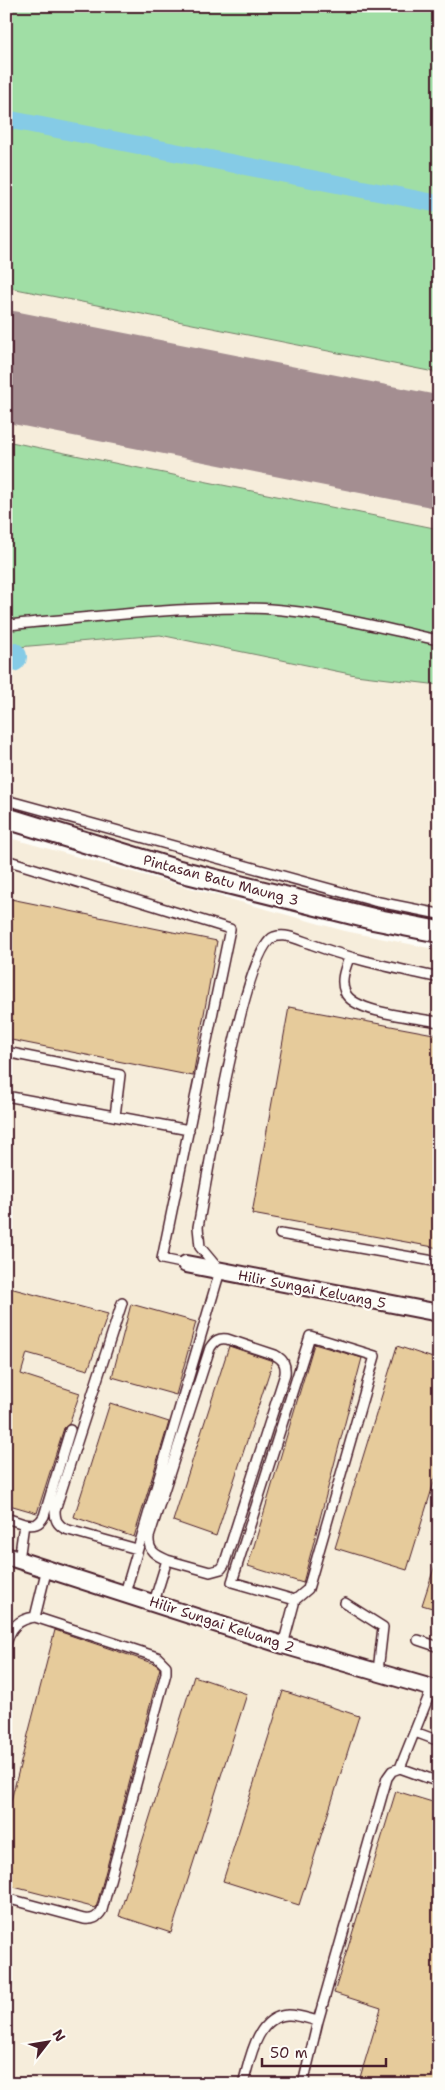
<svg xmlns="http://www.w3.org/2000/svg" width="445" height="2090" viewBox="0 0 445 2090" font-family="'Shantell Sans',sans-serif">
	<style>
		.built { fill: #f6eddb }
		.green { fill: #a0dea5; stroke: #757e68 }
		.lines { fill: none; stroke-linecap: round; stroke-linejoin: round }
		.canal { stroke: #85cbe6; stroke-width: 18 }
		.river { stroke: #85cbe6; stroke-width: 30 }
		.runway { stroke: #a48e91; stroke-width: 111 }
		.building { fill: #e6cb9b; stroke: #4a1f2b }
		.service-casing { stroke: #4a1f2b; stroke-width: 12 }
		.minor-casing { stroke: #4a1f2b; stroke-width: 20 }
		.tertiary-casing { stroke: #4a1f2b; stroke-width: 24 }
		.service { stroke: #fdfcf7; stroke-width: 9 }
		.minor { stroke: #fdfcf7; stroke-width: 16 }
		.tertiary { stroke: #fdfcf7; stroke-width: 20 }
		.labels { text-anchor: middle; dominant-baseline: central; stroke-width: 4.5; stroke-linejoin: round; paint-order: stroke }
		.street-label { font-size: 14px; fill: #4a1f2b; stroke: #fdfcf7 }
	</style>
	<rect width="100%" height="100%" fill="#fdfcf7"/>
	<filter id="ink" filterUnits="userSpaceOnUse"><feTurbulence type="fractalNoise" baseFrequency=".02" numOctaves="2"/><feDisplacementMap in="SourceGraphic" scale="10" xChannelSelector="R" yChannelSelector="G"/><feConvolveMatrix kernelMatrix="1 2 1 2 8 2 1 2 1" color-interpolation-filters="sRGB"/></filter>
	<g filter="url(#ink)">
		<path class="built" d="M6 6H439V924L371 910 181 859 6 806Z
			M6 837 345 931 439 950V2084H6Z"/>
		<path class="green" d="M6 6H428L439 8V373L6 287Z
			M6 441 439 529V685L355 675 160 635 6 648Z"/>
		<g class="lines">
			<path class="canal" d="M6 119 439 204"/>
			<path class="river" d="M6 658 12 657"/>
			<path class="runway" d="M6 366 439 452"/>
		</g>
		<path class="building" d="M6 898 217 941 193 1076 6 1039Z
			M289 1007 439 1035V1248L252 1214Z
			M6 1287 108 1314 88 1370 27 1353 21 1374 80 1393 69 1424 64 1428 37 1513 6 1504Z
			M131 1304 196 1322 176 1395 112 1377Z
			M314 1344 362 1358 303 1583 248 1566Z
			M229 1346 273 1361 216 1536 173 1521Z
			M397 1346 439 1360V1466L407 1570 335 1548Z
			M110 1403 169 1422 134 1537 74 1517Z
			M436 1562H439V1610L422 1605Z
			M55 1630 155 1664 160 1668 96 1908 6 1885V1820Z
			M194 1676 247 1694 171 1933 119 1916Z
			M283 1691 359 1716 299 1905 223 1881Z
			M396 1791 439 1804V2084H358L381 2008 334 1993Z"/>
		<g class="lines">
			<defs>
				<path id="service" d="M6 625C85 618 165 608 244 608 310 608 375 627 439 640
					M6 800 374 901 439 914
					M6 860 230 929 162 1259 186 1264
					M349 958C345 969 340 981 345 992 353 1013 418 1018 439 1022
					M6 1052 120 1075 115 1116
					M6 1096 189 1130
					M280 1234 439 1262
					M122 1303 55 1510C55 1520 57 1524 65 1529L137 1549
					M6 1518 24 1524 19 1560
					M24 1524C34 1526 39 1525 44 1516L70 1430
					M125 1593 220 1271 200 1247 198 1227C206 1186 243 949 274 937 287 933 299 940 311 944 353 960 395 968 439 978
					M154 1602 167 1560 210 1572 221 1569 224 1565 285 1374C286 1365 284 1360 275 1355L227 1339C219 1338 215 1340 210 1348L149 1537C148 1551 155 1555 167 1560
					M345 1603 383 1627 378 1671
					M418 1640 439 1647
					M6 1645C10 1628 18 1619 35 1617L47 1568
					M283 1645 295 1600 308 1589 375 1356 310 1336 232 1582 295 1600
					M415 1732 439 1741
					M400 1768 432 1688
					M6 1898 84 1919C93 1920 97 1918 102 1910L166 1673V1666L157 1657 35 1617
					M243 2084C250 2060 256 2017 287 2015 296 2014 309 2019 318 2021
					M303 2084 318 2021 387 1778 392 1771 400 1768 439 1782"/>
				<path id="minor" d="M186 1264 439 1313
					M6 1556 283 1645 439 1690"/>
				<path id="tertiary" d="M6 818 179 871 373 919 439 932"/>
			</defs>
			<use href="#service" class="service-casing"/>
			<use href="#minor" class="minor-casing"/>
			<use href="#tertiary" class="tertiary-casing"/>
			<use href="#service" class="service"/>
			<use href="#minor" class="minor"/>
			<use href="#tertiary" class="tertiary"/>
		</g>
	</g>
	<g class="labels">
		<g class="street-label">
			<text transform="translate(221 880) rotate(15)">Pintasan Batu Maung 3</text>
			<text transform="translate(312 1289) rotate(11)">Hilir Sungai Keluang 5</text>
			<text transform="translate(222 1624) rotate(18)">Hilir Sungai Keluang 2</text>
		</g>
	</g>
	<rect width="445" height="2090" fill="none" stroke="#fdfcf7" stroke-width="25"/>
	<rect x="12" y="12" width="420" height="2065" fill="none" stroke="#4a1f2b" stroke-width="2" filter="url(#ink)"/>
	<g transform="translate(48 2042) rotate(59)" stroke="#fdfcf7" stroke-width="4" paint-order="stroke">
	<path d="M0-4L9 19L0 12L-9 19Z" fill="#4a1f2b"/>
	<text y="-8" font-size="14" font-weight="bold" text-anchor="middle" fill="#4a1f2b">N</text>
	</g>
	<path d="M262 2058v8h124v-8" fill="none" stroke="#4a1f2b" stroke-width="2.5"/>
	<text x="270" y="2058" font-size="15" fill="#4a1f2b" stroke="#fdfcf7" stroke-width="4" paint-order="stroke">50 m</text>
</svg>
